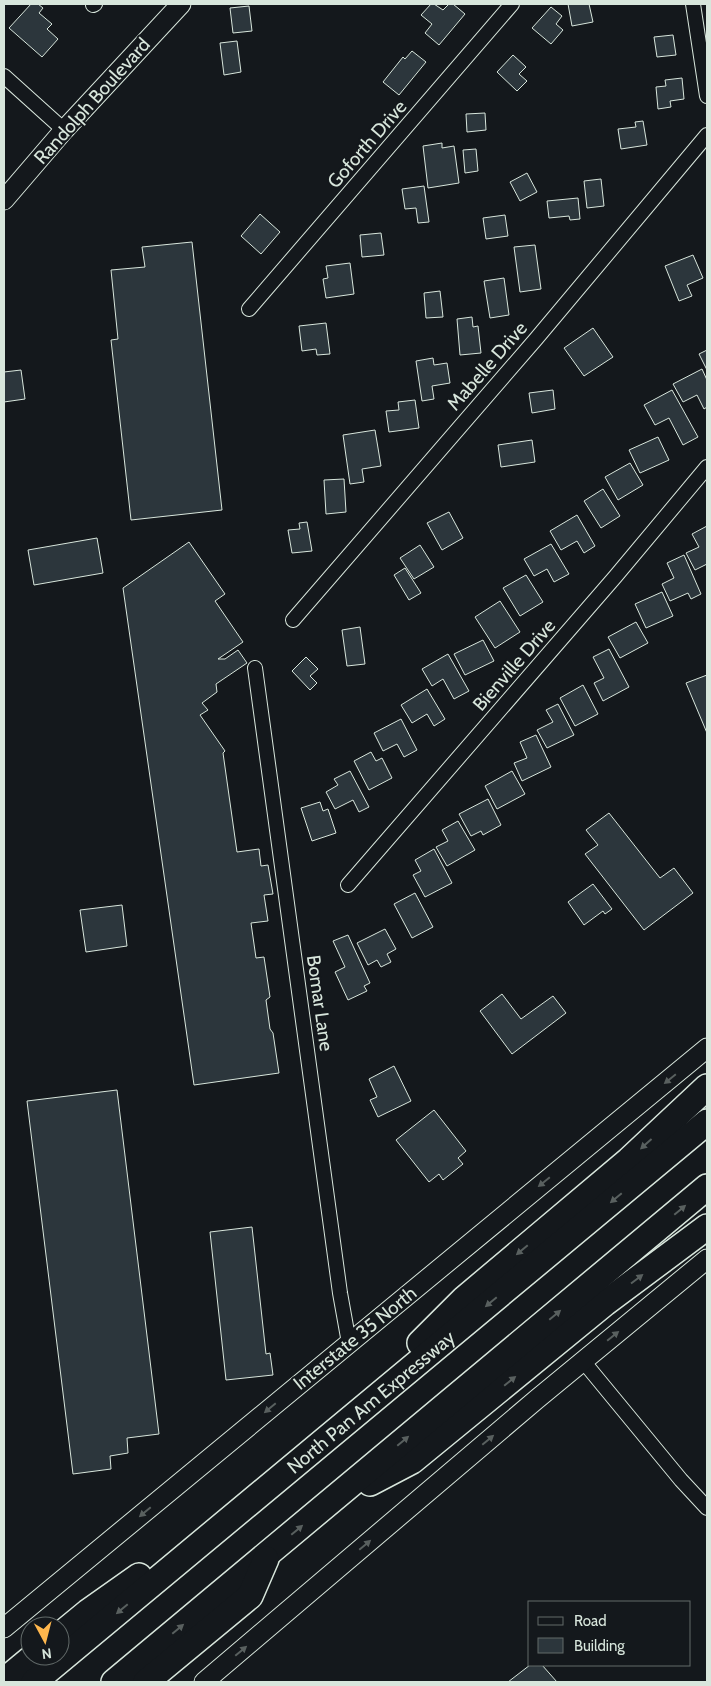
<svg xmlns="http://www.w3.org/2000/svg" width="711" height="1686" viewBox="0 0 711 1686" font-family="Cabin,sans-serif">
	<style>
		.building { fill: #2c363c; stroke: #d8e6dc }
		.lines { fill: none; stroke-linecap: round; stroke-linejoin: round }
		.street-casing { stroke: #d8e6dc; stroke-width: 16 }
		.secondary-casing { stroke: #d8e6dc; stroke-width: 21 }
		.highway-casing { stroke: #d8e6dc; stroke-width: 28 }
		.street { stroke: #14181c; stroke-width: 14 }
		.secondary { stroke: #14181c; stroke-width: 19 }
		.highway { stroke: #14181c; stroke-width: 25 }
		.oneway { fill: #59605f }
		.labels { text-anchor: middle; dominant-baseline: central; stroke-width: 4; stroke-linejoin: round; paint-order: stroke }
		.street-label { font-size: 19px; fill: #d8e6dc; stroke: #14181c }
	</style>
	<rect width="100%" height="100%" fill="#14181c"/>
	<path class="building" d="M31 4H38L43 8 39 13 52 24 47 29 58 39 42 57 9 28Z
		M431 4H434L443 10 449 4H453L465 14 439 45 425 33 432 24 421 15Z
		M568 4H589L593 22 572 26Z
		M249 6 252 31 233 33 230 8Z
		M551 7 562 16 556 24 563 30 551 44 532 28Z
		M673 35 676 55 657 57 654 37Z
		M237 41 241 72 224 75 220 43Z
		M412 51 426 62 399 95 383 82 403 57 405 59Z
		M513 55 526 67 519 74 527 81 517 91 497 72Z
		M682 78 684 99 670 101 671 107 658 109 656 87 666 86 665 80Z
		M485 113 486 130 467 132 466 114Z
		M643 121 647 145 621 149 618 129 636 127 635 122Z
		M442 143V148L454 146 459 183 428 188 423 146Z
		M476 149 478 171 465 173 463 150Z
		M527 173 537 192 520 201 510 182Z
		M601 179 604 206 587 208 584 181Z
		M424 186 429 222 418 223 416 208 405 209 402 189Z
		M578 198 580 219 570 220 569 216 549 218 547 201Z
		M260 214 280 232 261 254 241 236Z
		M505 215 508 236 486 239 483 218Z
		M381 233 384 255 362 257 360 235Z
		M192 242 222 510 131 520 111 340 118 339 111 270 145 267 142 247Z
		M535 245 541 289 520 292 514 247Z
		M693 255 703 278 687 285 692 296 679 301 665 266Z
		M350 263 354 294 326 298 323 279 328 278 326 266Z
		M504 278 509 315 490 318 484 281Z
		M440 291 443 317 426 318 424 293Z
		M472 317 473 327 478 326 481 353 460 355 457 319Z
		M326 323 330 354 317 355 316 349 302 351 299 326Z
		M593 328 613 357 584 376 564 348Z
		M707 350V370L699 354Z
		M433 358 434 365 447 363 450 383 432 386 434 399 422 401 416 361Z
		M702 369 707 380V407L704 409 697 395 683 402 673 384Z
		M21 370 25 399 4 402V372Z
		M553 390 555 409 532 413 529 393Z
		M672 390 698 437 683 445 669 418 655 425 644 405Z
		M415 400 419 428 389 432 386 411 399 410 398 402Z
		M375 430 381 466 362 469 364 482 350 484 343 435Z
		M658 437 669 460 640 473 629 450Z
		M532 440 535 462 501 467 498 445Z
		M630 463 643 485 618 500 605 477Z
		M344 479 346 512 326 514 324 480Z
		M603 489 620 516 601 528 584 501Z
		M449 512 463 538 442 550 427 523Z
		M577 515 595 546 584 553 577 541 561 550 550 531Z
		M307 522 312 551 292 553 288 530 300 529 299 523Z
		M707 526V564L695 570 686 553 699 547 692 534Z
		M97 538 103 573 34 585 28 550Z
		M189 542 225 594 215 601 243 642 218 659H225L238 650 247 663 216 684 217 692 202 703 208 710 200 715 225 751 223 753 237 852 259 849 261 866 268 865 273 894 264 895 268 921 251 923 256 958 264 957 270 997 266 1000 270 1029 273 1033 279 1073 194 1085 123 588Z
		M551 544 569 574 554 582 547 569 534 576 524 559Z
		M420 545 434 567 414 579 400 558Z
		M684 555 701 594 691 599 688 593 670 601 662 584 674 578 667 563Z
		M405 568 421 593 409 600 394 575Z
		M526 575 543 602 520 616 503 588Z
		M662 592 673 616 646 628 635 604Z
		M500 601 520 632 495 648 475 617Z
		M636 622 648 643 620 658 608 637Z
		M360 627 365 664 347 666 342 630Z
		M483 640 494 661 465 675 454 654Z
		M609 649 629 687 603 701 594 683 604 678 593 657Z
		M448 654 469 691 454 699 443 679 432 686 422 669Z
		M306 657 318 669 310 676 317 683 310 690 292 671Z
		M707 675V733L686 683Z
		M583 685 598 714 575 726 560 698Z
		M427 689 445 719 434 726 427 714 412 723 401 705Z
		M558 704 574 735 547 748 537 730 553 722 546 710Z
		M401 719 417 750 404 757 397 744 383 751 374 733Z
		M536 735 551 767 522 781 514 763 527 758 520 742Z
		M371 752 376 761 382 758 392 778 369 790 354 761Z
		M350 771 369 807 359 812 353 800 335 809 326 792 338 785 334 779Z
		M512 771 525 794 497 809 485 786Z
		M488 799 501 825 483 835 481 831 471 836 459 814Z
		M320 802 323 811 328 809 336 833 312 841 301 808Z
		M609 813 660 878 674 868 693 893 644 930 585 854 598 845 586 830Z
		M458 821 475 850 447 866 436 847 448 841 442 830Z
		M434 849 452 883 425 897 413 875 421 871 415 860Z
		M593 884 612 909 605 914 603 911 584 925 568 902Z
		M415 893 433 927 412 938 394 904Z
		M122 905 127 946 86 952 80 910Z
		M385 929 396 949 387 954 391 962 381 967 377 960 368 965 357 943Z
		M348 935 370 983 364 986 367 991 348 1000 335 972 345 967 333 941Z
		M502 994 521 1019 553 996 566 1013 512 1054 480 1011Z
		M394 1066 411 1101 378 1117 370 1100 377 1097 369 1079Z
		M117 1090 159 1434 127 1438 128 1453 110 1456 111 1469 73 1474 27 1101Z
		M434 1110 466 1151 458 1158 463 1164 443 1180 439 1174 429 1182 396 1140Z
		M252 1227 266 1354 270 1353 273 1375 226 1380 210 1232Z
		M530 1665H542L557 1682H508Z"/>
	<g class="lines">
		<defs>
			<path id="street" d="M693 4 707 96
				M93 5 95 4
				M4 76 64 130
				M249 309 512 4
				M293 620 536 339 707 135
				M255 668 340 1293 349 1343
				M348 885 615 577 707 467
				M583 1361 681 1480 707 1508"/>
			<path id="secondary" d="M4 200 64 130 181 4
				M4 1628 707 1048
				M204 1682 537 1399 707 1259"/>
			<g id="highway">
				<path d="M420 1343 464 1299 629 1160 707 1087"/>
				<path d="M370 1483 412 1461 605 1303 707 1227"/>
				<path d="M60 1635 88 1612 139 1576"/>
				<path d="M4 1681 34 1656"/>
				<path id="s1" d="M34 1682 707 1122"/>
				<path d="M114 1682 707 1187"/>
				<path d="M146 1682 250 1596 266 1559"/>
			</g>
		</defs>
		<use href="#street" class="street-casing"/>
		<use href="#secondary" class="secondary-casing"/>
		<use href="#highway" class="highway-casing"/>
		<use href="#street" class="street"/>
		<use href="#secondary" class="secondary"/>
		<use href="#highway" class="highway"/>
	</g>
	<defs><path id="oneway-solid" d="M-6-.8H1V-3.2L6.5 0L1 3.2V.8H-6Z" transform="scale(1.25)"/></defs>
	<g class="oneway">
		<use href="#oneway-solid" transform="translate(670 1079) rotate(141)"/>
		<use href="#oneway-solid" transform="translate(646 1144) rotate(138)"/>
		<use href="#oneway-solid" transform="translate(544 1182) rotate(141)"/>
		<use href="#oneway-solid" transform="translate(616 1198) rotate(140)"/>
		<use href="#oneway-solid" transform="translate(680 1210) rotate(-40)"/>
		<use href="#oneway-solid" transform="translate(522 1250) rotate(140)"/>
		<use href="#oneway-solid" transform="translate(637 1279) rotate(-37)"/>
		<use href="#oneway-solid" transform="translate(491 1302) rotate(140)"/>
		<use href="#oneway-solid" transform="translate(555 1315) rotate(-40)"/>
		<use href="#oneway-solid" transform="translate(613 1336) rotate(-39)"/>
		<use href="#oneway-solid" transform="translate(510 1381) rotate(-39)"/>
		<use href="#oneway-solid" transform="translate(270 1408) rotate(140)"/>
		<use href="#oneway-solid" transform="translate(488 1440) rotate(-40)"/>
		<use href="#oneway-solid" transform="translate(403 1441) rotate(-40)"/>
		<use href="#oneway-solid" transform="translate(145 1512) rotate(140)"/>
		<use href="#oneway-solid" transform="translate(297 1530) rotate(-40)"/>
		<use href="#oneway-solid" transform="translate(365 1545) rotate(-40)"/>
		<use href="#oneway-solid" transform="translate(122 1609) rotate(140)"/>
		<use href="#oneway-solid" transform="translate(178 1629) rotate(-40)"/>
		<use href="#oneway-solid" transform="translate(241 1651) rotate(-40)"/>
	</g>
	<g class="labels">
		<g class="street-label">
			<text transform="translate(92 101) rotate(-48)">Randolph Boulevard</text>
			<text transform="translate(367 144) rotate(-49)">Goforth Drive</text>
			<text transform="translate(487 366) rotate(-49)">Mabelle Drive</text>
			<text transform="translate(514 665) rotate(-49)">Bienville Drive</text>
			<text transform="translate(320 1003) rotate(82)">Bomar Lane</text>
			<text transform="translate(355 1338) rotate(-39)">Interstate 35 North</text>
			<text stroke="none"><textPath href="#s1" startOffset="438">North Pan Am Expressway</textPath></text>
		</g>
	</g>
	<rect width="711" height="1686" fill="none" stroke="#d8e6dc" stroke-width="10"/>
	<rect x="528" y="1601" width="162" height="65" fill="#14181c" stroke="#626a69"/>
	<rect x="538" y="1617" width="25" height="8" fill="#14181c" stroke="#626a69"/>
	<text x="574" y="1626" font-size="15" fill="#d8e6dc">Road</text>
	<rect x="538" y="1638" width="25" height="15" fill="#2c363c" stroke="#626a69"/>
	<text x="574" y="1651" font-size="15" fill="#d8e6dc">Building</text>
	<g transform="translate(45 1641) rotate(173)"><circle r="24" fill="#14181c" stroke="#626a69"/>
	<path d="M0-4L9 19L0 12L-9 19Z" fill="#ffb74d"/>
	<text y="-8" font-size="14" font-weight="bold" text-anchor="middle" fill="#d8e6dc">N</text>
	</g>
</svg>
